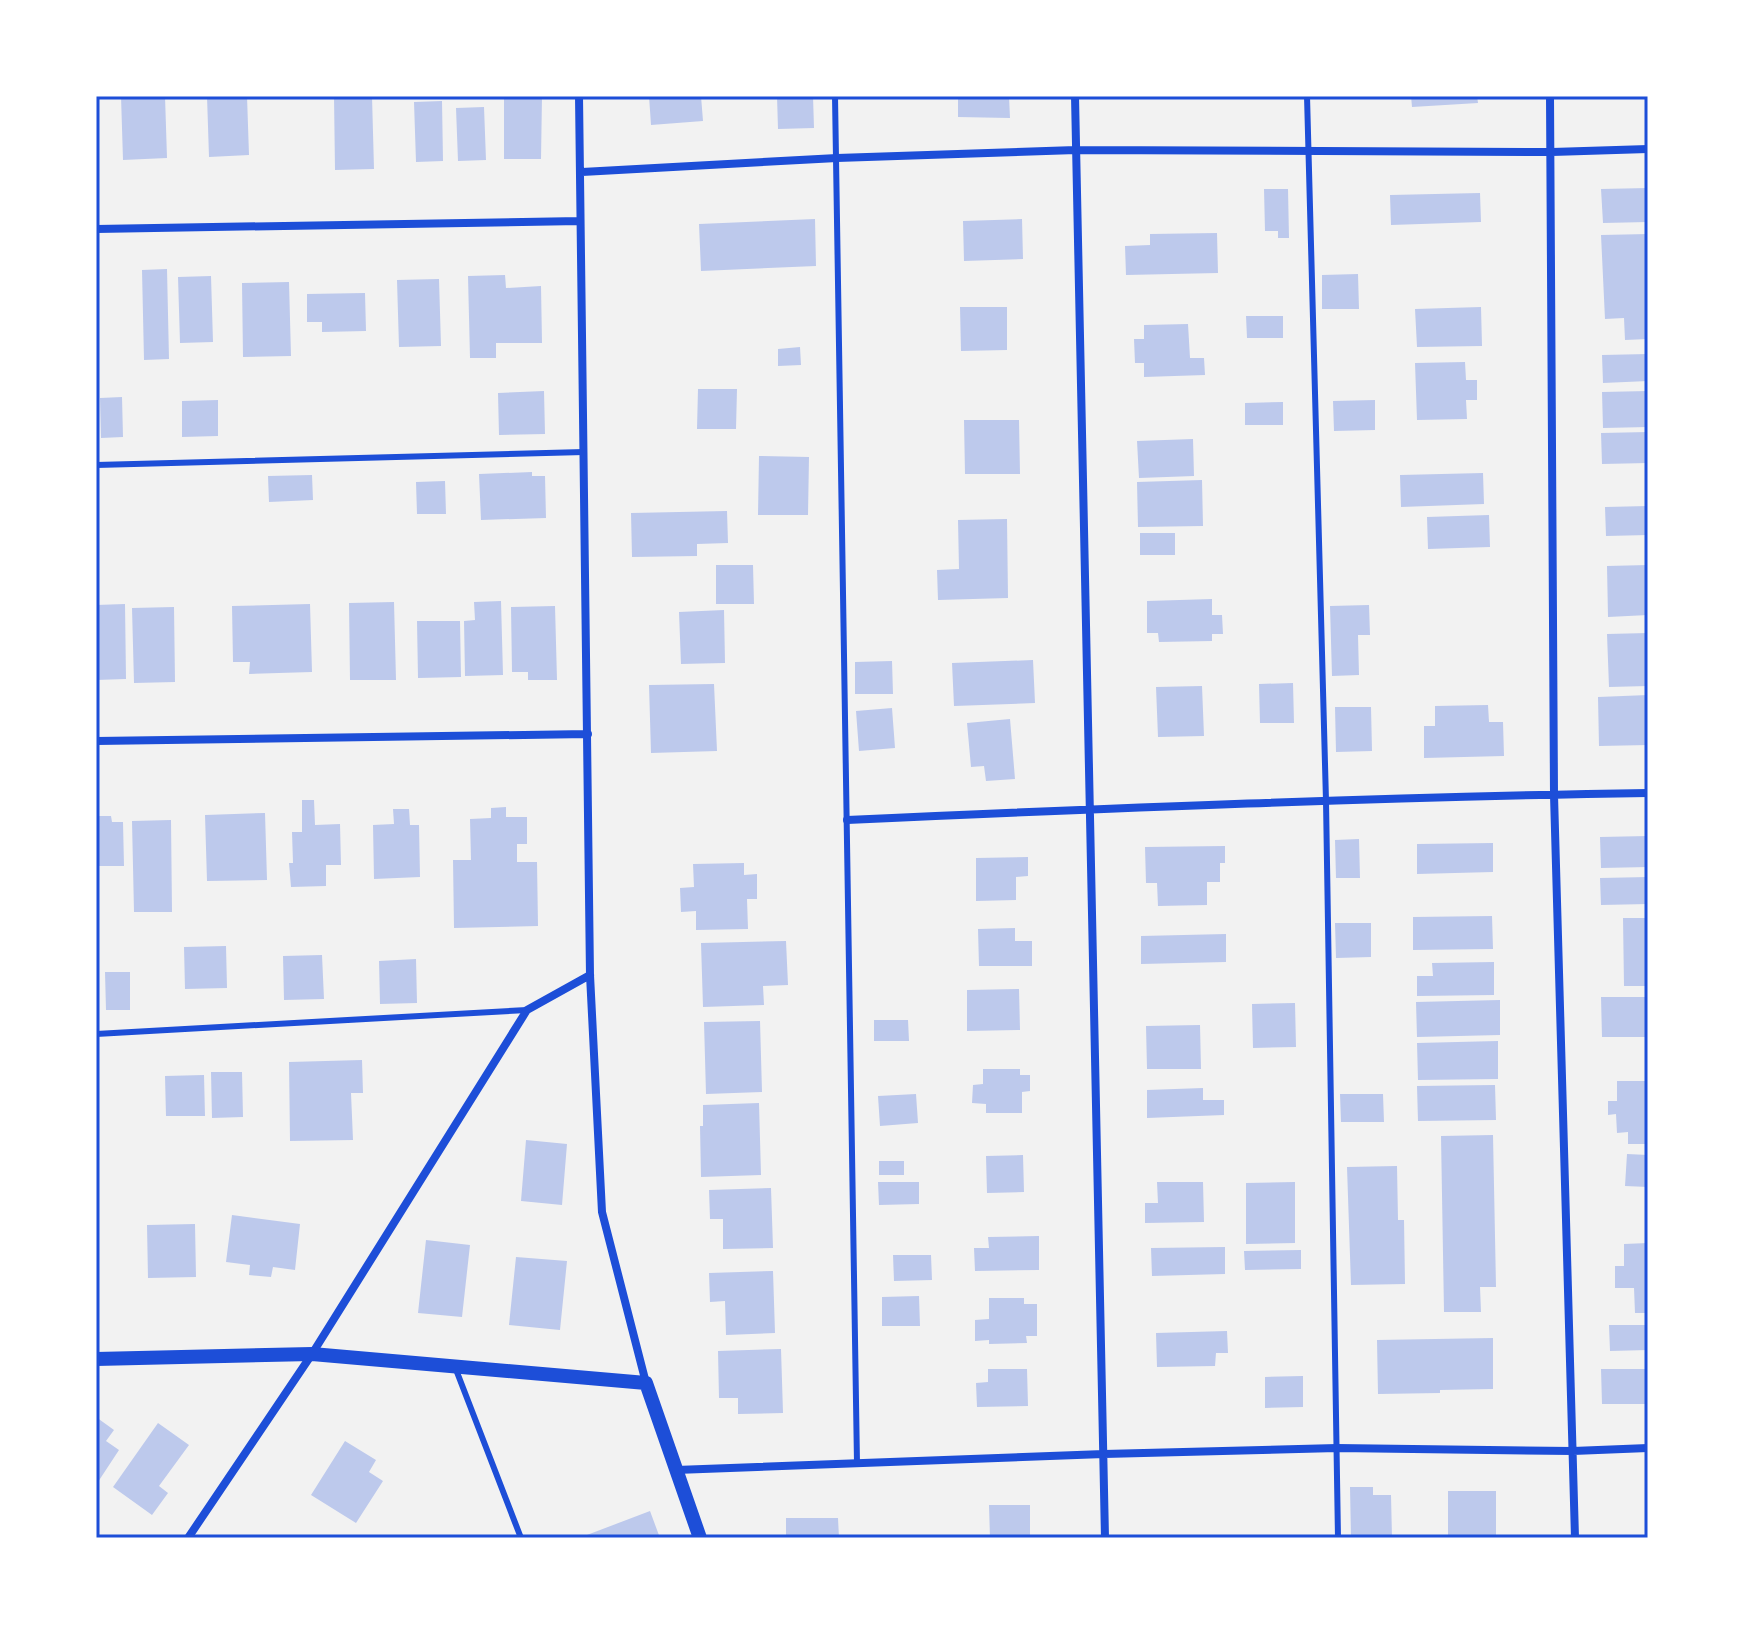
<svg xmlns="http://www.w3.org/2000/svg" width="1744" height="1634" viewBox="0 0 1744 1634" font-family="Roboto,sans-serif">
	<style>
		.building { fill: #bdc9ec }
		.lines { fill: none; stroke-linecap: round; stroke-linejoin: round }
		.service { stroke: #1d4ed8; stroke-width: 6 }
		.minor { stroke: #1d4ed8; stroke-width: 8 }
		.tertiary { stroke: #1d4ed8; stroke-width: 14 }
		.neatline { fill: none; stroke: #1d4ed8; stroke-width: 3 }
	</style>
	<rect width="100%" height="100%" fill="#f2f2f2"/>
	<path class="building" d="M121 96H165L167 158 123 160Z
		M207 96H247L249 155 209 157Z
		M334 96H372L374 169 335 170Z
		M504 96H542L541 159H504Z
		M649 96H701L703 121 651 125Z
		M777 96H813L814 128 778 129Z
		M958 96H1009L1010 118 958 117Z
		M1411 96H1477L1478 103 1412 107Z
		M442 101 443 161 416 162 414 102Z
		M484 107 486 160 458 161 456 108Z
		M1648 188V222L1603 223 1601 189Z
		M1264 189H1288L1289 238H1278V231H1265Z
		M1480 193 1481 222 1391 225 1390 195Z
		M815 219 816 266 701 271 699 224Z
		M1022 219 1023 259 964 261 963 221Z
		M1217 233 1218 273 1126 275 1125 246 1150 245V234Z
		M1648 234V339L1625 340 1624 318 1605 319 1601 235Z
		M167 269 169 359 144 360 142 270Z
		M1358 274 1359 309H1322V275Z
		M505 275 506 288 541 286 542 343H496V358H470L468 276Z
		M211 276 213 342 180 343 178 277Z
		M439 279 441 346 399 347 397 280Z
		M289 282 291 356 243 357 242 283Z
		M365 293 366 331 322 332V322H307V294Z
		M960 307H1007V350L961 351Z
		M1481 307 1482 346 1417 347 1415 309Z
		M1246 316H1283V338H1247Z
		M1188 324 1190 358H1204L1205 375 1144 377V363H1135L1134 339H1144V325Z
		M800 347 801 365 778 366V349Z
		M1648 354V381L1603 383 1602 355Z
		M1465 362 1466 380H1477V400H1466L1467 419 1417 420 1415 363Z
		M698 389H737L736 429H697Z
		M544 391 545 434 499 435 498 393Z
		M1648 391V427L1603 428 1602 392Z
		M122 397 123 437 101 438 100 398Z
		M218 400V436L182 437V401Z
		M1375 400V430L1334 431 1333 401Z
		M1283 402V425H1245V403Z
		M964 420H1019L1020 474H965Z
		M1648 432V463L1602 464 1601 433Z
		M1193 439 1194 476 1139 478 1137 441Z
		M759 456 809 457 808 515H758Z
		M532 472V476H545L546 518 481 520 479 474Z
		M1483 473 1484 504 1401 507 1400 475Z
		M312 475 313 500 269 502 268 476Z
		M1202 480 1203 526 1138 527 1137 482Z
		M445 481 446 514H417L416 482Z
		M1648 506V535L1606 536 1605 507Z
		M727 511 728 543 697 544V556L632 557 631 513Z
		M1489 515 1490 547 1428 549 1427 517Z
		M1007 519 1008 598 938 600 937 570 959 569 958 520Z
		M1140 533H1175V555H1140Z
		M716 565H753L754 604H716Z
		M1648 565V615L1608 617 1607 566Z
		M1212 599V615H1222L1223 634H1212V641L1159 642 1158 633H1147V601Z
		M501 601 503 675 465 676 464 621 475 620 474 602Z
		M394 602 396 680H350L349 603Z
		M125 604 126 679 96 680V605Z
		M310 604 312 672 249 674 250 662H233L232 606Z
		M1369 605 1370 635H1358L1359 675 1332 676 1330 606Z
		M555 606 557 680H528V672H512L511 607Z
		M174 607 175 682 134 683 132 608Z
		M724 610 725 663 681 664 679 612Z
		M417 621H460L461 677 418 678Z
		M1648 633V686L1609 687 1607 634Z
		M1033 660 1035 703 954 706 952 663Z
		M892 661 893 694H855V662Z
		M1293 683 1294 723H1260L1259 684Z
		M714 684 717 751 651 753 649 685Z
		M1202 686 1204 736 1158 737 1156 687Z
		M1648 695V745L1599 746 1598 697Z
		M1488 705 1489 722H1503L1504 756 1424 758V726H1435V706Z
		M1335 707H1371L1372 751 1336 752Z
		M892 708 895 748 859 751 856 711Z
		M1010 719 1015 779 986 781 984 766 971 767 967 723Z
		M302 800H314L315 825 340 824 341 865H326V886L291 887 289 863H293L292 832H302Z
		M506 807V817H527V844H517V862H537L538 926 454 928 453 860H471L470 819 491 818V808Z
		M393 809H409L410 825H419L420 877 374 879 373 825 394 824Z
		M265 813 267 880 207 881 205 815Z
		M96 816H111L112 822H123L124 866H96Z
		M171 820 172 912H134L132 821Z
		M1648 836V867L1601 868 1600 837Z
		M1359 839 1360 878H1336L1335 840Z
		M1493 843V872L1417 874V844Z
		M1225 846V863H1220V882H1207V905L1158 906 1157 883H1146L1145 847Z
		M1028 857V876L1016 877V900L976 901V858Z
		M744 863V875L757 874V899H747L748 929 696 930V911L681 912 680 888 694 887 693 864Z
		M1648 877V904L1601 905 1600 878Z
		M1492 916 1493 949 1413 950V917Z
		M1623 918H1648V986H1624Z
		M1335 923H1371V957L1336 958Z
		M1015 928V941H1032V966H979L978 929Z
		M1226 934V962L1141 964V936Z
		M786 941 788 985 763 986 764 1005 703 1007 701 943Z
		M226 946 227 988 185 989 184 947Z
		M322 955 324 999 284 1000 283 956Z
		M416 959 417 1003 380 1004 379 961Z
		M1494 962V995L1417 996V976H1433L1432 963Z
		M105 972H130V1010H106Z
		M1019 989 1020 1030 967 1031V990Z
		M1601 997H1648V1037H1602Z
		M1500 1000V1035L1417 1037 1416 1002Z
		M1295 1003 1296 1047 1253 1048 1252 1004Z
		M874 1020H908L909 1041H874Z
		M760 1021 762 1092 706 1094 704 1022Z
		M1200 1025 1201 1069H1147L1146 1026Z
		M1498 1041V1079L1418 1080 1417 1043Z
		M362 1060 363 1093H351L353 1140 290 1141 289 1062Z
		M983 1069H1020V1075H1030V1091L1022 1092V1113H986V1104L972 1103 973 1085 983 1084Z
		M211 1072H242L243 1117 212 1118Z
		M204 1075 205 1116H166L165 1076Z
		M1617 1081H1648V1144H1628V1132L1617 1133 1616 1114 1608 1115V1101H1617Z
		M1495 1085 1496 1120 1418 1121 1417 1086Z
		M1203 1088V1100H1224V1115L1147 1118V1090Z
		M916 1094 918 1123 880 1126 878 1096Z
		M1340 1094H1383L1384 1122H1341Z
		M759 1103 761 1175 701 1177 700 1126H703V1105Z
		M1493 1135 1496 1287H1480L1481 1312H1444L1441 1136Z
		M526 1140 567 1144 562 1205 521 1201Z
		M1627 1154 1648 1155V1187L1625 1186Z
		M1023 1155 1024 1192 987 1193 986 1156Z
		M879 1161H904V1175H879Z
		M1397 1166 1398 1220H1404L1405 1284 1351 1285 1347 1167Z
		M878 1182H919V1204L879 1205Z
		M1157 1182H1203L1204 1222 1145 1223V1203H1158Z
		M1295 1182V1243L1246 1244V1183Z
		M771 1188 773 1248 723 1249V1219H710L709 1190Z
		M232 1215 300 1224 295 1270 273 1267 271 1277 249 1275 250 1265 226 1262Z
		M195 1224 196 1277 148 1278 147 1225Z
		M1039 1236V1270L975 1271 974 1248H989L988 1237Z
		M426 1240 470 1245 462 1317 418 1313Z
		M1648 1243V1313H1635L1634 1288H1615V1266H1624V1244Z
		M1225 1247V1274L1152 1276 1151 1248Z
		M1301 1250V1269L1245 1270 1244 1251Z
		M893 1255H931L932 1280 894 1281Z
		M516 1257 567 1261 560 1330 509 1325Z
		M773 1271 775 1333 726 1335 725 1301 710 1302 709 1273Z
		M919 1296 920 1326H882V1297Z
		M989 1298H1024V1304H1037V1336H1026L1027 1343 989 1344V1340L975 1341V1320L989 1319Z
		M1609 1325H1648V1350L1610 1351Z
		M1227 1331 1228 1353H1216L1215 1366 1157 1367 1156 1333Z
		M1493 1338V1389L1440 1390V1393L1378 1394 1377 1340Z
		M781 1349 783 1413 738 1414V1398H719L718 1351Z
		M988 1369H1027L1028 1406 977 1407 976 1383 988 1382Z
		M1601 1369H1648V1404H1602Z
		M1303 1376V1407L1265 1408V1377Z
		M96 1417 114 1430 106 1441 119 1450 96 1485Z
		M158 1423 189 1445 159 1486 168 1493 152 1515 113 1487Z
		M345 1441 376 1460 369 1472 383 1481 356 1523 311 1495Z
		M1350 1487H1373V1495H1391L1392 1538H1351Z
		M1448 1491H1496V1538H1448Z
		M989 1505H1030V1538H990Z
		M650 1511 660 1538H579Z
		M786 1518H838L839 1538H786Z"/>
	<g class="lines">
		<path class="service" d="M835 96 857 1463
			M1307 96 1326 801 1338 1538
			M96 465 584 452
			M96 1034 527 1010
			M455 1367 521 1538"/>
		<path class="minor" d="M579 96 590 975 602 1212 646 1383
			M1075 96 1105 1538
			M1550 96 1554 795 1575 1538
			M582 172 837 158 1076 150 1552 152 1648 149
			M96 229 580 221
			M96 741 588 734
			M847 820C1114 808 1381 797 1648 793
			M676 1470 1104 1454 1337 1448 1573 1451 1648 1448
			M188 1538 312 1354 527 1010 590 975"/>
		<path class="tertiary" d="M96 1359 312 1354 646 1383 700 1538"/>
	</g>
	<rect width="1744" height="1634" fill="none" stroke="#ffffff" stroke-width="196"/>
	<rect x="98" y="98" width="1548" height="1438" class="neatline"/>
</svg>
